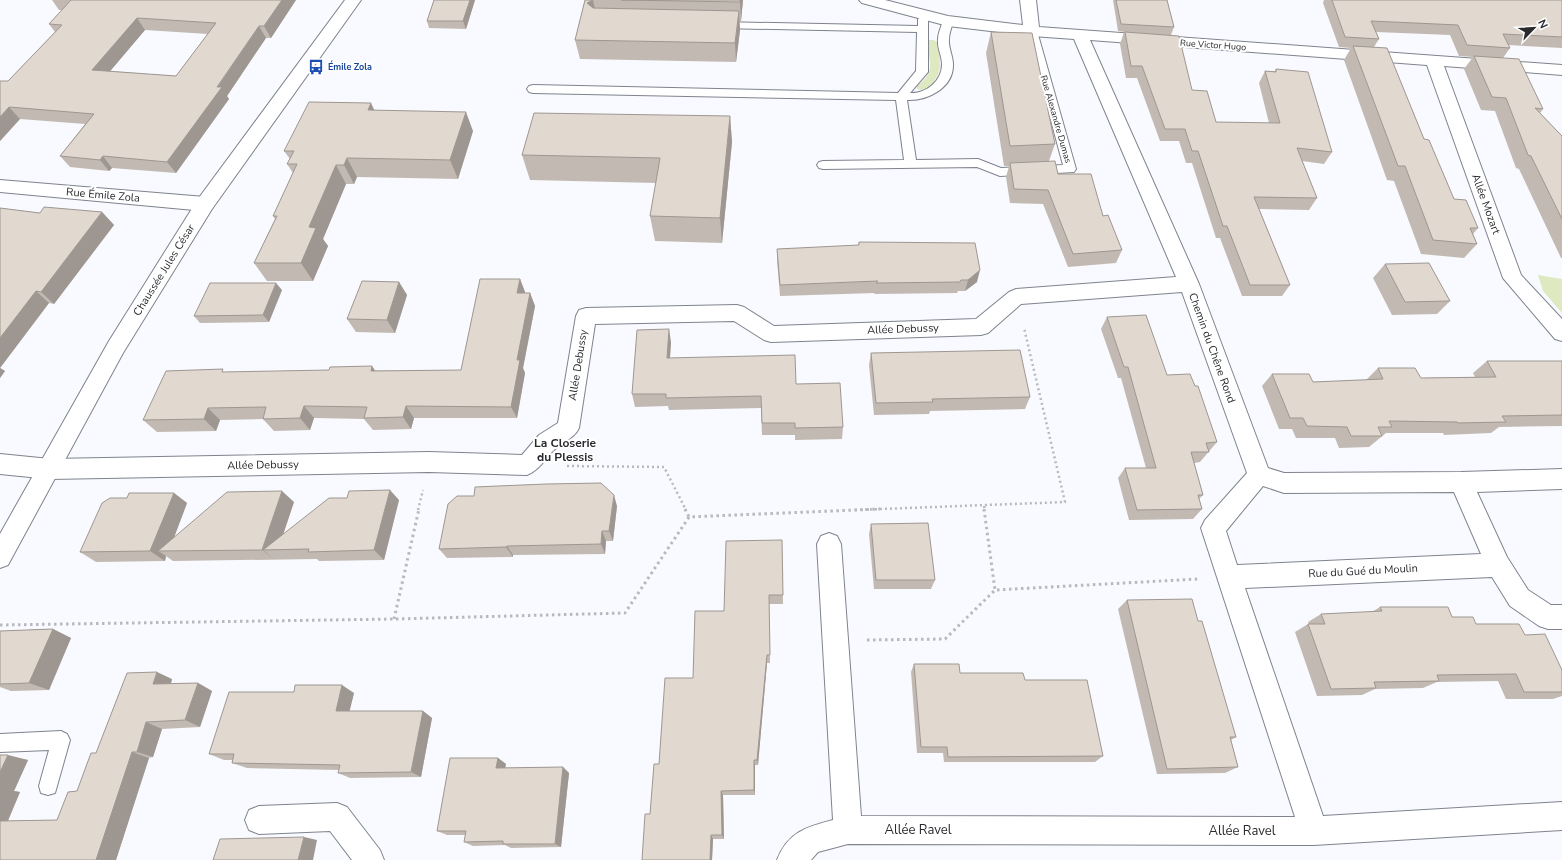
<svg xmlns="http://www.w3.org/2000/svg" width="1562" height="860" viewBox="0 0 1562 860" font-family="'Nunito Sans',sans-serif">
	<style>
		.green { fill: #dee9c1 }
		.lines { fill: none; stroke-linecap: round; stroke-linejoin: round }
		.service-casing { stroke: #7f838d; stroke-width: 2 }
		.minor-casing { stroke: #7f838d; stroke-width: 2 }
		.tertiary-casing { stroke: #7f838d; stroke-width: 2 }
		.path-far1 { stroke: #b8b9be; stroke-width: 2.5; stroke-dasharray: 2 3; stroke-linecap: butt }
		.path { stroke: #b8b9be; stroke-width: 3; stroke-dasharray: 2.5 3.5; stroke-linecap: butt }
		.service { fill: #fff; fill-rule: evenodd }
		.minor { fill: #fff; fill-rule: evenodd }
		.tertiary { fill: #fff; fill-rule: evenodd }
		.wall { fill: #c2bab2; fill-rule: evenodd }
		.shaded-wall { fill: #9e9791 }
		.building { fill: #e1d8cf; stroke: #9e9791; fill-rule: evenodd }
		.labels { text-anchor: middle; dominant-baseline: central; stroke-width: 4; stroke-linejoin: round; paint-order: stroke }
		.far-street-label { font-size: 9px; fill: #292a2e; stroke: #fff }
		.far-transit-label { font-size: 9px; font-weight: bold; fill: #164399; stroke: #fff; text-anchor: start }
		.street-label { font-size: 11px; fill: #292a2e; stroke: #fff }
		.neighbourhood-label { font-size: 12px; font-weight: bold; fill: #292a2e; stroke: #fff }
		.near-street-label { font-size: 13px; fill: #292a2e; stroke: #fff }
	</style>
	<rect width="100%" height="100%" fill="#f8faff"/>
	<path class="green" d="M928 40H934L938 43C940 62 944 72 929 87 925 90 922 91 917 89V86C936 71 930 63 926 42Z
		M1538 275 1562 279V313L1543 291Z"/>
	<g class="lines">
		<defs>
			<path id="service" d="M923 16 928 19V72L910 93C926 94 942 81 942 64 942 56 937 48 938 39 938 33 941 27 943 21L948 18 953 21C952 27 949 33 949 39 948 47 953 56 953 64 954 88 927 101 907 100L916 160 978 159 1001 168 1063 165 1027 31 1032 28 1037 31 1076 169 1074 172 1000 176 977 167 823 169 819 168 817 165 819 162 823 161 904 160 896 100 533 93 529 92 527 89 529 86 533 85 898 93 916 71 917 32 720 28 715 25 720 22 918 26V19Z
				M61 731 67 734 70 740 57 786 55 793 48 795 41 793 39 786 49 750 0 752V734Z"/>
			<path id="minor" d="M859 0H885L948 16 1023 25 1020 0H1036L1039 27 1562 65V75L1444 66 1521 275 1562 319V341L1555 339 1503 278 1427 65 1090 40 1199 284 1268 468 1284 473 1461 472 1562 469V489L1477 492 1507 557 1528 590 1551 605H1562V629H1548L1539 626 1510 606 1492 577 1245 588 1323 816 1562 802V830L1314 845 848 844 818 852 811 860H777C788 832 806 827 833 820L817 544 821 536 829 533 837 536 841 544 861 816 1295 817 1201 528 1205 520 1247 473 1182 292 1021 304 988 333 981 335 771 342 764 340 734 321 595 324 579 428C574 439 563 441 555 449 545 458 540 470 527 475L429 472 50 479 0 474V454L50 459 429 452 522 455 539 435 558 423 576 316 579 310 586 308 737 305 744 307 774 326 976 319 1009 292 1016 289 1176 277 1074 39 1032 36 948 26 862 3ZM1263 486 1284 493 1454 492 1481 554 1237 565 1226 531Z
				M0 180 205 197 212 199 214 204 212 209 205 211 0 192Z
				M337 803 347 807 380 850 384 860H352L330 831 259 834 249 830 245 820 249 810 259 806Z"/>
			<path id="tertiary" d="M345 0H361L212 209 123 353 8 565 0 568V534L109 341 198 199Z"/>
		</defs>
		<use href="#service" class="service-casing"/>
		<use href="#minor" class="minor-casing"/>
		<use href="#tertiary" class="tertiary-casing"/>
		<path class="path-far1" d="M567 466 664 467 686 510
			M984 506 985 510
			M418 510 423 490
			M855 510 1065 502 1024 328"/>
		<path class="path" d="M685 509 689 517
			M984 509 995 590
			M394 619 419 509
			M0 625 394 619 625 613 689 517 880 509
			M867 640 945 639 995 590 1198 579"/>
		<use href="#service" class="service"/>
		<use href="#minor" class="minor"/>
		<use href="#tertiary" class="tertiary"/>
	</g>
	<path class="wall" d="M52 0H296L271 38H266L227 96 229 99 176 173 112 168 109 171 70 167 60 156 85 124 20 119 0 141V81H8L55 32 49 24 62 10H59ZM145 30 208 34 176 76 110 71Z
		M434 0H475L466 29 429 28 427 21Z
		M585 0H743L741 21H739L740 30 736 62 580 59 575 40Z
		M1113 0H1167L1174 27 1171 35 1192 90 1216 122 1269 123 1259 83 1265 71H1275L1276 69 1332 152 1324 164 1302 161 1317 198 1309 210 1259 209 1290 285 1282 296H1242L1220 238H1216L1192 163H1186L1179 141H1160L1137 78H1126L1120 44 1124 32 1118 31Z
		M1324 0H1562V48L1508 45 1510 48 1503 58 1543 109 1540 113 1562 136V258H1561L1519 169 1516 168 1495 111 1481 110 1464 69 1473 57 1459 56 1450 35 1376 32 1379 39 1374 47 1424 139 1454 199 1478 228 1473 234 1477 244 1464 258 1421 254 1394 181 1387 180 1344 60 1351 48 1339 47 1323 3Z
		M991 32 1055 144 1049 161 1058 174 1103 216 1122 250 1116 263 1068 267 1043 204 1010 203 1006 177 1009 166H1004L986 53Z
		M374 110 473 131 458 179 357 177 354 184H346L323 239 328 246 313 281H267L254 263 275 219 273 216 293 173 287 164 290 159 284 151Z
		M730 116 732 142 722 243 655 241 650 216 656 183 530 180 522 155Z
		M0 208 40 213 102 212 114 225 54 304 49 303 0 368 5 371 0 378Z
		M859 242 977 282 965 291H958L957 293 874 294 875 293 780 296 777 260V249L858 246Z
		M1385 264 1450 301 1437 314 1392 315 1373 278Z
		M520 279 525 292V293H530L535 306 523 368 525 373 517 418H414L411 429 373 430 364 419 314 418 310 430 274 431 263 419 220 420 216 431 157 432 143 420 226 372 461 370Z
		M399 282 407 295 395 333 356 332 347 319Z
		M282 290 269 322 200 323 194 316Z
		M1107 317 1167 375 1217 442 1200 462 1194 463 1203 495 1199 499 1202 509 1193 519 1129 520 1118 478 1125 468H1146L1121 378H1118L1101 329Z
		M671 342 670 358 796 384 843 427 842 439 795 440V435H762L761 408 669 410 668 406 635 407 632 394Z
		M871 353 1030 397 1025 409 930 411 929 414 874 415 869 365Z
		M1487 361H1562V426L1499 427 1491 433 1444 435 1443 433H1386L1369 447 1339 448 1335 438H1296L1292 429H1279L1262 386 1272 374 1313 382 1366 380 1378 368 1421 378 1475 377 1473 373Z
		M174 493 187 503 174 537 294 502 283 534 399 500 384 560 319 561 317 559 173 561 166 556 165 561 96 562 80 552 127 498Z
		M617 506 613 541H606L605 554 513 555V557L447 558 439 549Z
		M871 524 935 580 931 589H874L869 534Z
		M782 540 783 604H769L770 663H767L758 765H755V795H723L724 839H713L712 860H642L659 764 693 678 724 611Z
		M1127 600 1198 621 1236 737 1231 740 1238 767 1225 773 1157 774 1118 609Z
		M1380 607 1452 617 1476 624 1525 635 1562 670V696L1553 699H1506L1498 681 1437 682 1423 688 1375 689 1362 695 1317 696 1295 632 1308 624H1309L1308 622 1321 614 1372 612Z
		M53 629 71 638 49 690 11 691 0 687V631Z
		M914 664 960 673 1025 680 1103 756 1095 762H944L943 753H917L911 672Z
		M172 679 171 684 198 683 212 691 200 727 162 729 153 757 149 758 116 860H0V755L28 760 14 791 20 792 8 821 57 820 77 791 96 753Z
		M354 693 349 711H423L432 718 421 777 350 778 338 773 339 770 247 768 232 763V760H224L209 754Z
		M498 758 506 764 505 768 563 767 569 773 561 847 511 848 505 845 473 846 464 842 466 835H447L437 831Z"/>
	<path class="shaded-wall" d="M282 0H296L271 38 264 26Z
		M470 0H475L466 29 463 21Z
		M593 0 597 18 587 3Z
		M740 0H743L741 21 740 2Z
		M739 11 740 30 736 62 735 43Z
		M137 18 145 30 101 82 92 70Z
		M259 26 266 38 227 96 229 99 176 173 167 162Z
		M371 103 380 122 368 110Z
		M9 107 20 119 0 141V117Z
		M466 112 473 131 458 179 450 160Z
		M730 116 732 142 722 243 720 218Z
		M103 156 112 168 109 171 100 160Z
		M347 158 357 177 354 184 344 165Z
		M336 165 346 184 323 239 328 246 313 281 301 263 309 227Z
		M102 212 114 225 54 304 41 292Z
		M980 270 977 282 965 291 968 280Z
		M520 279 525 292 522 307 517 293Z
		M399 282 407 295 395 333 387 320Z
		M276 283 282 290 269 322 263 315Z
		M36 291 49 303 0 368 5 371 0 378V338Z
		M530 293 535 306 523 368 525 373 517 418 511 407 517 360Z
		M669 329 671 342 669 370 667 358Z
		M372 366 381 379 371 371Z
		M304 406 314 418 310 430 300 418Z
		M406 406 414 418 411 429 403 417Z
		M208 408 220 420 216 431 204 419Z
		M390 490 399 500 384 560 374 550Z
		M282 491 294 502 278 550H263L275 560 262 550Z
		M174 493 187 503 169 551H158L166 556 165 561 150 551Z
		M614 495 617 506 613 541 609 531Z
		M602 531 606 541 605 554 601 544Z
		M507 546 513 555V557L506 547Z
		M53 629 71 638 49 690 29 683Z
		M767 655V663L758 765 757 760Z
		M157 672 172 679 169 691 153 684Z
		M198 683 212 691 200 727 185 720Z
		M342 685 354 693 348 718 336 711Z
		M423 711 432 718 421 777 411 772Z
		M146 722 162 729 153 757 137 752Z
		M132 752 149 758 116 860H96Z
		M8 755 28 760 14 791 20 792 6 825 0 824V772Z
		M498 758 506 764 504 773 496 768Z
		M754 760 755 765V795L754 790Z
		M563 767 569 773 561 847 555 844Z
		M721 791 723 795 724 839 722 835Z
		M711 835 713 839 712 860H710Z
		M304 837 317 840 313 860H298Z"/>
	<path class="building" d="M71 0H282L264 26H259L217 87H222L167 162 103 156 100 160 60 156 94 114 9 107 0 117V81H8L62 25 49 24ZM137 18 216 23 176 76 92 70Z
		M434 0H470L463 21H427Z
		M585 0H593L587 3 593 8 739 11 735 43 575 40Z
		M621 0H740V2Z
		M1116 0H1167L1174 27 1121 24Z
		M1332 0H1562V37L1503 34 1510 48 1467 45 1458 25 1371 21 1379 39 1345 37Z
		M991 32 1032 33 1055 144 1010 146Z
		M1125 32 1179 36 1192 90 1207 91 1216 122 1280 123 1265 71 1276 72V69L1308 72 1332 152 1297 148 1317 198 1254 197 1290 285H1250L1227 226H1223L1198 151H1192L1185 129H1165L1142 66H1131Z
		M1353 46 1387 48 1424 139 1429 140 1454 199 1466 200 1478 228H1470L1477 244 1433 240 1405 166H1398Z
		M1474 56 1519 59 1543 109 1535 108 1562 136V219L1531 156 1528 155 1506 98 1492 97Z
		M309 102 371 103 368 110 466 112 450 160 347 158 344 165H336L309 227 316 228 301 263H254L277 216H273L297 164H287L294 151H284Z
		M534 113 730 116 720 218 650 216 660 158 522 155Z
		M1055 161 1058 174H1091L1103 216 1108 215 1122 250 1073 254 1048 190 1014 189 1010 163Z
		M44 207 102 212 41 292 36 291 0 338V208L40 213Z
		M859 242 975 243 980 270 968 280H961L960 282 876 283 878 281 780 285 777 249 859 245Z
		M1429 263 1450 301 1405 302 1385 264Z
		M480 279H520L517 293H530L517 360H520L511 407 406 406 403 417 364 418 367 407 304 406 300 418 263 419 266 407 208 408 204 419 143 420 166 371 223 369 222 372 329 370 330 367 372 366 371 371 461 370Z
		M362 281 399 282 387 320 347 319Z
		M210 283H276L263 315 194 316Z
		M1146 315 1167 375 1190 374 1195 386H1198L1217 442 1206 443 1209 452H1191L1203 495H1198L1202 509 1137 510 1125 468H1156L1128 367H1124L1107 317Z
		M669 329 667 358 795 355 796 384 840 383 843 427 795 428V423H762L761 396 666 398V394H632L637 330Z
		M1020 350 1030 397 932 399 933 402 876 403 871 353Z
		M1487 361H1562V415L1502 416 1506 422 1458 423 1457 422 1389 421 1392 427H1378L1382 436H1351L1347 427 1307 426 1303 418H1290L1272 374H1309L1313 382 1383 379 1378 368H1415L1421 378 1496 377Z
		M601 483 614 495 609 531H602L601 544 507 546 506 547 439 549 448 504 457 496H474L475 487 546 484Z
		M390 490 374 550 308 552 309 549 263 550 329 498H347L349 491Z
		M282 491 262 550 158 551 227 492Z
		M129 493H174L150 551 80 552 102 503 110 498H127Z
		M928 523 935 580H876L871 524Z
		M782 540 783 595H769L770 655H767L757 760H754V790L721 791 722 835H711L710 860H642L645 814H650L654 764H659L665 678H693L695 611H724L726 541Z
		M1192 599 1198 621H1202L1236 737H1230L1238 767 1167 769 1127 600Z
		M1380 607H1448L1452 617H1473L1476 624H1519L1525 635 1545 634 1562 670V692H1524L1516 674 1437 675 1439 681 1374 682 1376 688 1331 689 1308 624H1325L1321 614 1382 611Z
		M53 629 29 683 0 684V631Z
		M914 664H959L960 673H1023L1025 680H1087L1103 756 948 757 947 747H921Z
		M157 672 153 684 198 683 185 720 146 722 137 752H132L96 860H0V821L57 820 68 792 77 791 91 753H96L127 673Z
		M295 685H342L336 711H423L411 772 338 773 340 765 232 763 234 754H209L229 692H294Z
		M0 755H8L0 772Z
		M450 758H498L496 768 563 767 555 844H503V841L464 842 466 831H437Z
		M304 837 298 860H213L220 839Z"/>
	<defs>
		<symbol id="bus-bare" viewBox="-9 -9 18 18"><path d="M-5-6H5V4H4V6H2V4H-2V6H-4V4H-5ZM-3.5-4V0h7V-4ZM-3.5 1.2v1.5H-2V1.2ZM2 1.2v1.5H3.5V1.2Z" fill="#1a4fb4" stroke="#fff" stroke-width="2.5" paint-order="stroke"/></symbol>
	</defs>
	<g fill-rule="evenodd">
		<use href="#bus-bare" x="305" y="56" width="22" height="22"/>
	</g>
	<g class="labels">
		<g class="far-street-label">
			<text transform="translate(1213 45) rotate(4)">Rue Victor Hugo</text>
			<text transform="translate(1056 119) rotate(74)">Rue Alexandre Dumas</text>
		</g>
		<g class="far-transit-label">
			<text x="328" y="67">Émile Zola</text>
		</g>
		<g class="street-label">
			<text transform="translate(103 195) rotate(5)">Rue Émile Zola</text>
			<text transform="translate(1486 204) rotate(70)">Allée Mozart</text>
			<text transform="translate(164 270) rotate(-58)">Chaussée Jules César</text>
			<text transform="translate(903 329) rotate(-2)">Allée Debussy</text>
			<text transform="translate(1212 348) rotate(70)">Chemin du Chêne Rond</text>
			<text transform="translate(578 365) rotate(-81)">Allée Debussy</text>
			<text transform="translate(263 465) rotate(-1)">Allée Debussy</text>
			<text transform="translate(1363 571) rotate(-3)">Rue du Gué du Moulin</text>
		</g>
		<g class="neighbourhood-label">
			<text x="565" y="443">La Closerie<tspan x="565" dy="14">du Plessis</tspan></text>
		</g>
		<g class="near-street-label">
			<text x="918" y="830">Allée Ravel</text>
			<text x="1242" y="831">Allée Ravel</text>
		</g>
	</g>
	<g transform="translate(1534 28) rotate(65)" stroke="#ffffff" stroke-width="3" paint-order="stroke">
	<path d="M0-3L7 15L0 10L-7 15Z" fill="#292a2e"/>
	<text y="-6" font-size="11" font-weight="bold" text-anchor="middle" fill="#292a2e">N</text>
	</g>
</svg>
